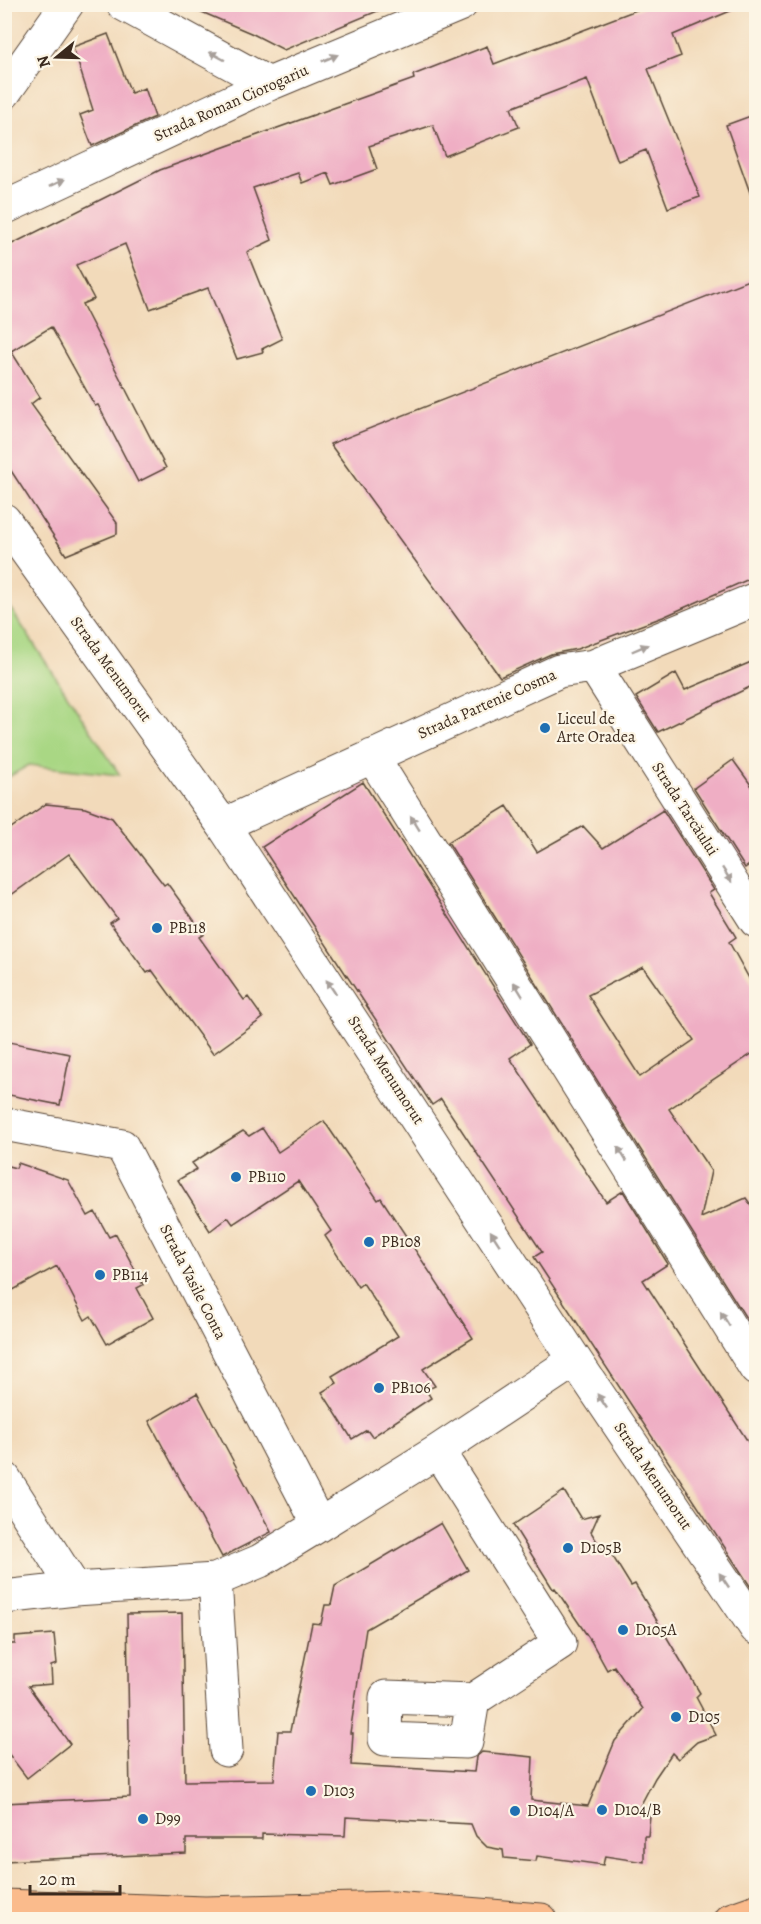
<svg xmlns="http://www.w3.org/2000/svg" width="761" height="1924" viewBox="0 0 761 1924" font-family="Alegreya,serif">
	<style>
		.green { fill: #a9d784; stroke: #728051; stroke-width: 1.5 }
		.building { fill: #efaec4; fill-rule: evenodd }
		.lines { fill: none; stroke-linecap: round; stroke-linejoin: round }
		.minor-casing { stroke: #564435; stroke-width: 35 }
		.primary-casing { stroke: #564435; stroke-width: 35 }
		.minor { stroke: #fff; stroke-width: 33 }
		.primary { stroke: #fabb8c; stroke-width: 33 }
		.oneway { fill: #a79f9a }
		.poi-dot { fill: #1f6fb2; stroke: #fcf5e5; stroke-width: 2 }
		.labels { text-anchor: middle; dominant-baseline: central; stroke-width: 4.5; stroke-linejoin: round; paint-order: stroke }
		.street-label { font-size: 16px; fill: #3b2a1e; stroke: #fcf5e5 }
		.poi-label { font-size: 16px; fill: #3b2a1e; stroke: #fcf5e5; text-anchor: start }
	</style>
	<rect width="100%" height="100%" fill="#fcf5e5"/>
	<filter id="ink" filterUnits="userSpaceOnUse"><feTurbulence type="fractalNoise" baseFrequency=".0167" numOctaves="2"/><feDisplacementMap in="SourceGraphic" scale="12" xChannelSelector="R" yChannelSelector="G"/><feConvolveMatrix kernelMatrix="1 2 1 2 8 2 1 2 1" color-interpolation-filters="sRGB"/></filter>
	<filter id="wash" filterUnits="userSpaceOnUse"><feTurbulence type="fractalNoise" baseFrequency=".008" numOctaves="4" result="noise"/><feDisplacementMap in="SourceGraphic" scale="24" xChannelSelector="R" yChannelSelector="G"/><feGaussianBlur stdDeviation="1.35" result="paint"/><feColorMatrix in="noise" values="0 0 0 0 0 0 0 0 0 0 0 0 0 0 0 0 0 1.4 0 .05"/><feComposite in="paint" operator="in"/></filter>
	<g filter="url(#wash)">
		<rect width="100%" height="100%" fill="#f2daba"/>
		<path class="green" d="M5 600 120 775 29 765 5 779Z"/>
		<g id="blocks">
			<path class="building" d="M183 4H392V5L284 50 253 34Z
				M652 4H747L673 35 681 56 648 69 700 197 668 208 646 150 618 161 587 79 511 108 519 127 445 156 433 125 369 146 377 169 333 185 328 173 302 183 298 173 253 188 272 240 247 252 282 339 262 349 263 352 237 359 208 288 150 309 125 244 76 265 94 299 82 304 166 468 138 482 98 405 95 406 51 327 11 351 40 397 31 404 117 523V534L66 555 4 460V248L160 170 414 79 413 75 487 46 494 64Z
				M108 34 131 93 145 88 155 117 92 146 80 115 93 110 73 47Z
				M756 114V201H753L726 125Z
				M756 277V576L663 617 577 649 551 654 500 677 330 444Z
				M756 660V684L658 732 636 697 676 673 685 690Z
				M733 760 756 792V860L745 868 694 788Z
				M363 782 530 1044 510 1058 606 1202 623 1191 668 1264 643 1280 756 1454V1595L534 1257 542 1252 441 1099 432 1105 262 847Z
				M46 804 85 808 112 818 164 885 167 883 204 934 199 937 244 1000 248 997 263 1018 213 1054 152 970 147 973 110 923 117 918 69 854 4 900V833Z
				M507 806 537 852 583 826 603 848 663 810 714 890 709 893 736 937 729 942 756 991V1051L669 1109 711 1171 701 1218 746 1198 756 1212V1334L448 842ZM643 967 694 1040 640 1077 588 995Z
				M4 1041 70 1054 60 1105 4 1094Z
				M324 1121 378 1200 381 1198 473 1338 423 1369 435 1386 426 1390 431 1398 372 1437 367 1430 352 1439 322 1392 337 1383 332 1376 398 1336 363 1283 358 1287 325 1236 331 1231 298 1181 233 1224 228 1217 210 1231 178 1180 197 1169 192 1163 243 1131 249 1136 262 1128 278 1152Z
				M18 1163 68 1180 88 1216 95 1212 109 1237 116 1234 143 1285 137 1288 153 1318 107 1344 91 1316 85 1320 57 1266 4 1295V1165L16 1168Z
				M197 1393 271 1532 222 1557 149 1421Z
				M564 1491 581 1519 599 1514 591 1532 606 1556 612 1555 631 1586 635 1584 700 1693 696 1697 716 1735 697 1742 678 1759 672 1753 655 1778 637 1812 650 1815 648 1836H644V1862L605 1856 603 1865 537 1856 536 1861 504 1858 503 1850 487 1847 476 1836 471 1824 346 1817 345 1836 262 1834V1839H186V1853L4 1861V1803L130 1797 127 1614 182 1613 185 1781 274 1780 278 1731H290L312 1623 321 1624 325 1605H331L335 1586 441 1523 468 1570 366 1629 350 1733H353L351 1765 474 1772 476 1757 482 1752 533 1757 531 1800 588 1806 615 1741 643 1709 614 1666 607 1670 591 1641 555 1588 553 1589 513 1525Z
				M54 1634 57 1664 51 1666 52 1684 28 1686 70 1744 27 1778 4 1748V1644H15V1637Z"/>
		</g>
	</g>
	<g filter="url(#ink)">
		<use href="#blocks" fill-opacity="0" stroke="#564435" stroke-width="1.5"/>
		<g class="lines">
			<defs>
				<path id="minor" d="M123 4 269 84
					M4 93 67 4
					M4 208 269 84 461 4
					M4 520 223 825 575 1360 756 1628
					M594 666 756 921
					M372 756 756 1369
					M223 825 559 671 594 666 756 599
					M4 1124 122 1146 319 1525
					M438 1451 560 1643 473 1700 386 1697 385 1739 466 1742 473 1700
					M4 1478 75 1589
					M215 1580 226 1750
					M4 1597 75 1589 215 1580 260 1561 319 1525 438 1451 575 1360"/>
				<path id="primary" d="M4 1906 205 1913 393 1908 541 1920
					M730 1920 756 1911"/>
			</defs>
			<use href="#minor" class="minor-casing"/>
			<use href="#primary" class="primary-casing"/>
			<use href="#minor" class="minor"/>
			<use href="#primary" class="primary"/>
		</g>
		<defs><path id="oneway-solid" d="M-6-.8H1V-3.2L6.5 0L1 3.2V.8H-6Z" transform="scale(1.5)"/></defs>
		<g class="oneway">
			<use href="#oneway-solid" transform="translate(217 56) rotate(-152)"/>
			<use href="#oneway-solid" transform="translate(330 58) rotate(-22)"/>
			<use href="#oneway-solid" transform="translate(57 183) rotate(-25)"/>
			<use href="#oneway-solid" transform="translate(640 648) rotate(-23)"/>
			<use href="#oneway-solid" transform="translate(415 823) rotate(-122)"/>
			<use href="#oneway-solid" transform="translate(727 875) rotate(57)"/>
			<use href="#oneway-solid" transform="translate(331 987) rotate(-124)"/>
			<use href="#oneway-solid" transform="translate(518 989) rotate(-122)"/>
			<use href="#oneway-solid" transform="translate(622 1154) rotate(-122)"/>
			<use href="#oneway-solid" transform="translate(495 1238) rotate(-123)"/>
			<use href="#oneway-solid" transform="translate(725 1319) rotate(-122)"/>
			<use href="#oneway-solid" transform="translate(602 1401) rotate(-124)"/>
			<use href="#oneway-solid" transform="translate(724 1580) rotate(-124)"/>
		</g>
	</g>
	<g class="poi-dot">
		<circle cx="545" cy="728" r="6"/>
		<circle cx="157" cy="928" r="6"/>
		<circle cx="236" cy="1177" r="6"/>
		<circle cx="369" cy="1242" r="6"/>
		<circle cx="100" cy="1275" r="6"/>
		<circle cx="379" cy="1388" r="6"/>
		<circle cx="568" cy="1548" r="6"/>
		<circle cx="623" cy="1630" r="6"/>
		<circle cx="676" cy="1717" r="6"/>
		<circle cx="311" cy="1791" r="6"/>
		<circle cx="602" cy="1810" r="6"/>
		<circle cx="515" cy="1811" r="6"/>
		<circle cx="143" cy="1819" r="6"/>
	</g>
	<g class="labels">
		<g class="street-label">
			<text transform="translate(231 103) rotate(-24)">Strada Roman Ciorogariu</text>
			<text transform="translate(111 669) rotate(54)">Strada Menumorut</text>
			<text transform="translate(487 704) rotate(-24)">Strada Partenie Cosma</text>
			<text transform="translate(685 809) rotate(57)">Strada Tarcăului</text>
			<text transform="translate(386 1070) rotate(57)">Strada Menumorut</text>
			<text transform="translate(193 1282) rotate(63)">Strada Vasile Conta</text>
			<text transform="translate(653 1476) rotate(56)">Strada Menumorut</text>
		</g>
		<g class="poi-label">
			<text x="557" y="719">Liceul de<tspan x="557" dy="18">Arte Oradea</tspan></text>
			<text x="169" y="928">PB118</text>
			<text x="248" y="1177">PB110</text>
			<text x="381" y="1242">PB108</text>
			<text x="112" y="1275">PB114</text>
			<text x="391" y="1388">PB106</text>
			<text x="580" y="1548">D105B</text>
			<text x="635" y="1630">D105A</text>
			<text x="688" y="1717">D105</text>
			<text x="323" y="1791">D103</text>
			<text x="614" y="1810">D104/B</text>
			<text x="527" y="1811">D104/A</text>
			<text x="155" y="1819">D99</text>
		</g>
	</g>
	<rect width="761" height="1924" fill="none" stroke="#fcf5e5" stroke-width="24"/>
	<g transform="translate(57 57) rotate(251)" stroke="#fcf5e5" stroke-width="4.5" paint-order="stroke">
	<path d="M0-4.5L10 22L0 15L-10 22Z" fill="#3b2a1e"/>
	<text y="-9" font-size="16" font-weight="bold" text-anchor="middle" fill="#3b2a1e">N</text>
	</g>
	<path d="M30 1885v9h90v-9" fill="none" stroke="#3b2a1e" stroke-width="3"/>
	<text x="39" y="1885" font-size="18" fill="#3b2a1e" stroke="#fcf5e5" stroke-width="4.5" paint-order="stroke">20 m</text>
</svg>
